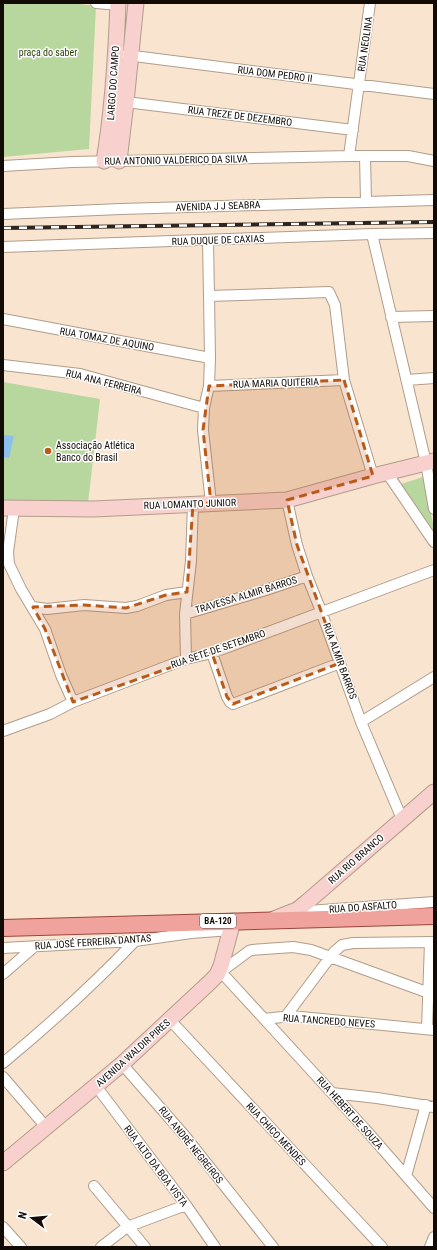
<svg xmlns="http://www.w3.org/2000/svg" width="437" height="1250" viewBox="0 0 437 1250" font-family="'Roboto Condensed',sans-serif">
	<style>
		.green { fill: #b8d79f }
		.water { fill: #8dc0ed }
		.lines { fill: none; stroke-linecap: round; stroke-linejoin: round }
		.street-casing { stroke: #b09d8a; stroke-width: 12 }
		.secondary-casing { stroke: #b09d8a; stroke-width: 17 }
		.primary-casing { stroke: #9b453d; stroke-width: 18 }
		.street { stroke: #fff; stroke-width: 10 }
		.secondary { stroke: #f8d1ce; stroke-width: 15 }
		.primary { stroke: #f0a39d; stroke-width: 16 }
		.rail-casing { stroke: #2d251e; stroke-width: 4 }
		.rail { stroke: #fff; stroke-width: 2.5; stroke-dasharray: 8; stroke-linecap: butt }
		.marked { fill: #ba5a18; fill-opacity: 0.2; stroke: #ba5a18; stroke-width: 3; stroke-dasharray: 8 5; stroke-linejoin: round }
		.poi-dot { fill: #ba5a18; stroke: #fff; stroke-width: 1.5 }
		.labels { text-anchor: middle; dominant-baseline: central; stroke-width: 3; stroke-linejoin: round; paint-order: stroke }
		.shield { fill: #fff; stroke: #585450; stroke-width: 1 }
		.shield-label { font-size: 9px; font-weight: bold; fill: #110a05 }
		.street-label { font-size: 10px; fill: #110a05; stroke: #fff }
		.park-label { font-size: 10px; fill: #294508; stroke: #fff }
		.poi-label { font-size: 10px; fill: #110a05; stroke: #fff; text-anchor: start }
	</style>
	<rect width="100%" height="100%" fill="#f9e4d0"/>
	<path class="green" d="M3 3H72L96 6 89 149 3 157Z
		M3 382 100 399 88 503 3 507Z
		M423 477 434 528V533L401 484Z"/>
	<path class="water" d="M3 435 14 436 9 458 3 457Z"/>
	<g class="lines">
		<defs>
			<path id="street" d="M96 3 118 5
				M126 55 434 94
				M126 102 353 130
				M349 156 370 3
				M365 156 366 201
				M3 166 72 162 349 156H408L434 161
				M3 214 121 209 434 200
				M372 234 426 463 434 509
				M208 240 209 296
				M3 247 372 234 434 233
				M391 317 434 316
				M3 319 210 358
				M3 365 80 374 204 408
				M407 380 434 378
				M209 386 344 380
				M387 473 434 542
				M287 500 297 545 307 576 321 611 361 722 402 819
				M211 503 203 430 204 408 209 386 210 358 209 296 329 292 335 305 344 380 373 476
				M14 509 8 552 9 564 21 589 45 629 61 675 73 702
				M33 607 47 609 84 605 126 608 137 606 166 595 187 592
				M185 614 266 590 307 576
				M212 653 227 697 230 702 233 704 340 663
				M186 659 185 614 191 561 193 504
				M361 722 434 677
				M3 731 50 714 73 702 186 659 212 653 434 570
				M294 912 434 902
				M3 948 135 941 191 933 231 930
				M221 972 365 1129 434 1208
				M3 974 35 946
				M218 974 249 951 252 950 293 947 311 950 429 993
				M286 1016 334 952 342 945 353 943 434 942
				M264 1019 291 1016 434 1030
				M170 1020 382 1247
				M427 1029 430 942
				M3 1063C49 1025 93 985 135 941
				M122 1064 185 1136 273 1247
				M3 1077 46 1127
				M96 1086 186 1205 215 1247
				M332 1093 377 1098 434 1107
				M406 1176 426 1105
				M94 1186 145 1247
				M3 1227 21 1247
				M101 1247 127 1227 186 1205
				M430 1247 434 1237"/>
			<path id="secondary" d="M104 161C113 109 116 56 118 3
				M119 161 126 102 136 3
				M3 508 94 509 287 500 373 476 434 461
				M274 919 297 910 307 902 434 792
				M3 1163 122 1064 209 983 217 975 221 966 233 921"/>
			<path id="primary" d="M3 928 434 916"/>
		</defs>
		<use href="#street" class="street-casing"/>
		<use href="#secondary" class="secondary-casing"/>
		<use href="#primary" class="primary-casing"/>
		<use href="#street" class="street"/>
		<use href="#secondary" class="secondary"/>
		<use href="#primary" class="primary"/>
		<defs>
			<path id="rail" d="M3 228 434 222"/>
		</defs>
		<use href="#rail" class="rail-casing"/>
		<use href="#rail" class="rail"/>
	</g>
	<path class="marked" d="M344 380 373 476 287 500 297 545 340 663 233 704 227 697 212 653 73 702 45 629 33 607 84 605 126 608 166 595 187 592 193 504 211 503 203 430 209 386Z"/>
	<circle class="poi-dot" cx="48" cy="451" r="4"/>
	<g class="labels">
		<rect class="shield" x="200" y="914" width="36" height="14" rx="3"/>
		<g class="shield-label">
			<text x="218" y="921">BA-120</text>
		</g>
		<g class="street-label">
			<text transform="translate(365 44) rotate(-82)">RUA NEOLINA</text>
			<text transform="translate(275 74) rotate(7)">RUA DOM PEDRO II</text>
			<text transform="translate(113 83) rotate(-86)">LARGO DO CAMPO</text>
			<text transform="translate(240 116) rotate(7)">RUA TREZE DE DEZEMBRO</text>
			<text transform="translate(176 160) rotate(-1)">RUA ANTONIO VALDERICO DA SILVA</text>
			<text transform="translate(218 206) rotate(-2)">AVENIDA J J SEABRA</text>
			<text transform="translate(218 240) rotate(-2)">RUA DUQUE DE CAXIAS</text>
			<text transform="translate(107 339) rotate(10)">RUA TOMAZ DE AQUINO</text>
			<text transform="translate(104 382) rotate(14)">RUA ANA FERREIRA</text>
			<text transform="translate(276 383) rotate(-2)">RUA MARIA QUITERIA</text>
			<text transform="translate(190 504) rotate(-2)">RUA LOMANTO JUNIOR</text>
			<text transform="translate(246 595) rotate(-17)">TRAVESSA ALMIR BARROS</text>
			<text transform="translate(218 649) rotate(-19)">RUA SETE DE SETEMBRO</text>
			<text transform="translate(340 661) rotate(70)">RUA ALMIR BARROS</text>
			<text transform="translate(356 859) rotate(-41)">RUA RIO BRANCO</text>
			<text transform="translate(363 907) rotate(-4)">RUA DO ASFALTO</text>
			<text transform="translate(93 942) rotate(-4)">RUA JOSÉ FERREIRA DANTAS</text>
			<text transform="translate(329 1021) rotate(4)">RUA TANCREDO NEVES</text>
			<text transform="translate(133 1053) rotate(-42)">AVENIDA WALDIR PIRES</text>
			<text transform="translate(350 1113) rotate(48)">RUA HEBERT DE SOUZA</text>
			<text transform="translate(276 1134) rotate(47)">RUA CHICO MENDES</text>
			<text transform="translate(191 1145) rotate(51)">RUA ANDRÉ NEGREIROS</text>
			<text transform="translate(156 1166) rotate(53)">RUA ALTO DA BOA VISTA</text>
		</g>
		<g class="park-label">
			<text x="48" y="52">praça do saber</text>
		</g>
		<g class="poi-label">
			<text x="56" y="445">Associação Atlética<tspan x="56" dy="12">Banco do Brasil</tspan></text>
		</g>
	</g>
	<rect width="437" height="1250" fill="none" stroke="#110a05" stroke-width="8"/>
	<g transform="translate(32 1218) rotate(286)" stroke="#ffffff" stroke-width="3" paint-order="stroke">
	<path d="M0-3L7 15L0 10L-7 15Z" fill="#110a05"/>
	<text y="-6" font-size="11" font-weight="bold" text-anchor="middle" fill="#110a05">N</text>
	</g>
</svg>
